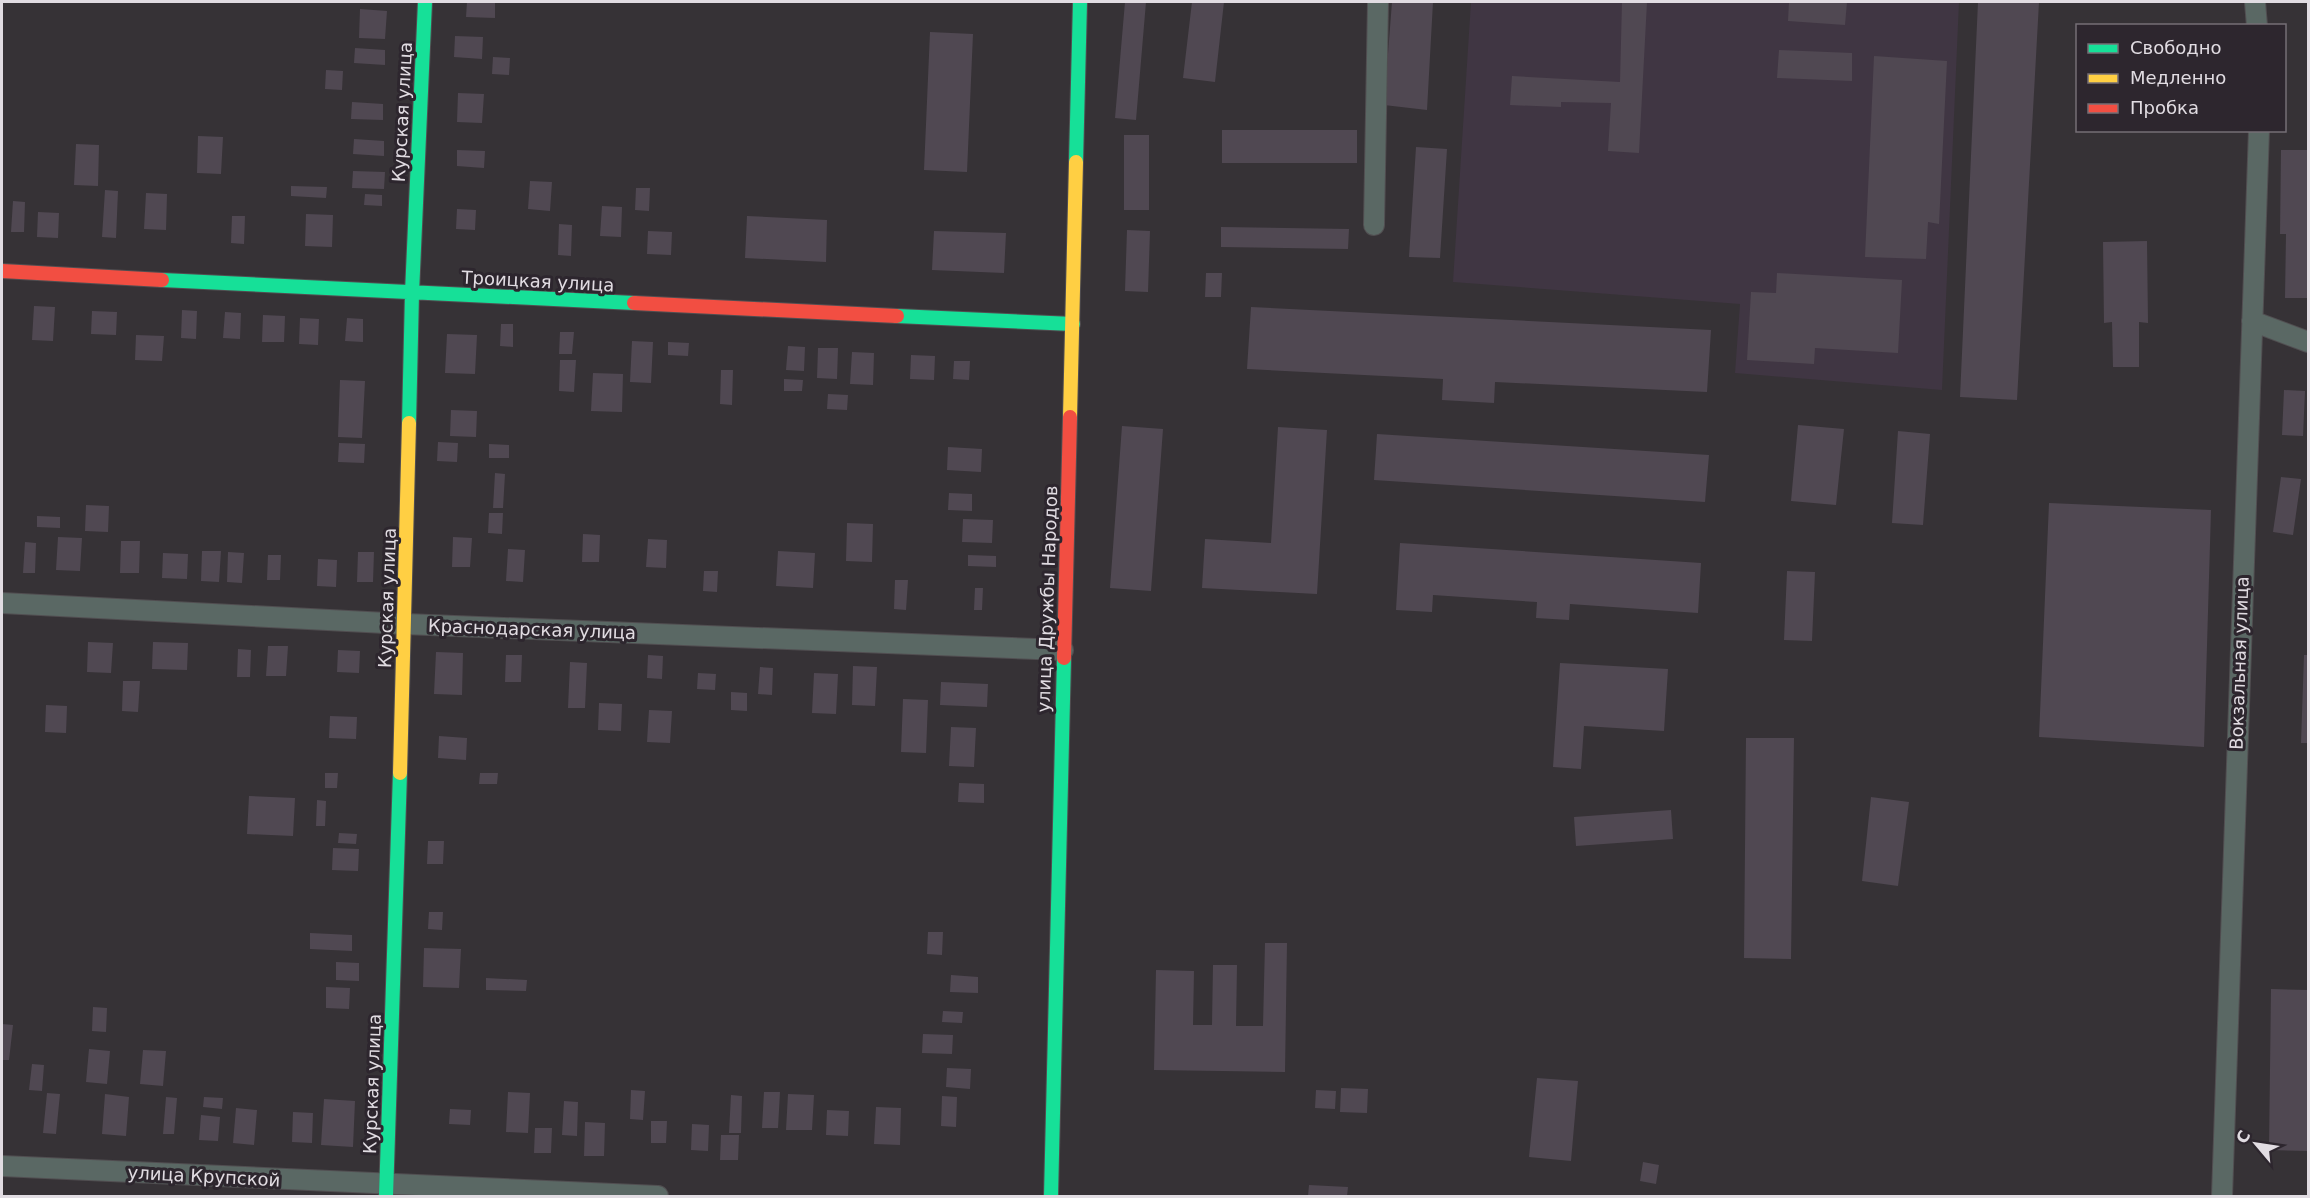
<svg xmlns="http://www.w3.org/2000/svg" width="2310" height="1198" viewBox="0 0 2310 1198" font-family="'DejaVu Sans',sans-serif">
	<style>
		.built { fill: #403643 }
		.building { fill: #504852 }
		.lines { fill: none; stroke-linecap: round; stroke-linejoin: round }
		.street-casing { stroke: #514e51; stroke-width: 22 }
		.fast-casing { stroke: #514e51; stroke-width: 16 }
		.slow-casing { stroke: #514e51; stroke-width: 16 }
		.jam-casing { stroke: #514e51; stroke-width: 16 }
		.street { stroke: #5a6864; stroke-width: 20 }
		.fast { stroke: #16e098; stroke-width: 14 }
		.slow { stroke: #ffcf43; stroke-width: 14 }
		.jam { stroke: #f24e42; stroke-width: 14 }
		.labels { text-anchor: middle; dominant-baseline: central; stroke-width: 6; stroke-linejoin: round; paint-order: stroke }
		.street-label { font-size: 18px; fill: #e1dce2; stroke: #2d262e }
	</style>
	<rect width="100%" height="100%" fill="#363236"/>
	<path class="built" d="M1471 2H1959L1942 390 1735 373 1740 304 1453 282Z"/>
	<path class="building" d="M467 2H495V18L466 17Z
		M1125 2H1146L1136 120 1115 118Z
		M1192 2H1224L1215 82 1183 78Z
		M1392 2H1433L1427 110 1384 105Z
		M1622 2H1647L1639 153 1608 151 1611 103 1561 102V107L1510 105 1512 76 1620 82Z
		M1789 2H1847L1845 25 1788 21Z
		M1978 2H2039L2017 400 1960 397Z
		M360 9 387 11 385 39 359 38Z
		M930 32 973 34 967 172 924 170Z
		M455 36 483 37 482 59 454 57Z
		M355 48 385 50V65L354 63Z
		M1779 50 1852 53V81L1777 78Z
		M1874 56 1947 61 1939 224 1928 222 1926 259 1865 257Z
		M493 57 510 58 509 75 492 74Z
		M326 70 343 71 342 90 325 89Z
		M458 93 484 94 482 123 457 122Z
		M352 102 383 104V120L351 119Z
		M1222 130H1357V163H1222Z
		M1124 135H1149V210H1124Z
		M198 136 223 137 221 174 197 173Z
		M354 139 384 141V156L353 154Z
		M76 144 99 145 98 186 74 185Z
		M1416 147 1447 149 1440 258 1409 257Z
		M457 150 485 151 484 168 457 166Z
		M2281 150H2308V298H2285L2286 234H2280Z
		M353 171 385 172 384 189 352 188Z
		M530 181 552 182 550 211 528 209Z
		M291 186 327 187 326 198 291 196Z
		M636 188H650L649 211 635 210Z
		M105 190 118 191 116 238 102 237Z
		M146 193 167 194 166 230 144 229Z
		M365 194 382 195V206L364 205Z
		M13 201 25 202 24 232H11Z
		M602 206 622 207 621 237 600 236Z
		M457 209 476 210 475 230 456 229Z
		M38 212 59 213 58 238 37 237Z
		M306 214 333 215 332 247 305 246Z
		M232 216H245L244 244 231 243Z
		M747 216 827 220 826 262 745 258Z
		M559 224 572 225 571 256 558 255Z
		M1221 227 1349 229 1348 249 1221 247Z
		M1127 230 1150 231 1148 292 1125 291Z
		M648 231 672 232 671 255 647 254Z
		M934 231 1006 233 1004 273 932 270Z
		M2147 241 2148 323 2139 322V367H2113L2112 322 2104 323 2103 242Z
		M1206 273H1222L1221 297H1205Z
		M1777 273 1902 280 1898 353 1815 348 1814 364 1747 360 1751 292 1776 293Z
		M34 306 55 307 53 341 32 340Z
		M1251 307 1711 330 1707 392 1495 382 1494 403 1442 400 1443 379 1247 369Z
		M182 310 197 311 196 339 181 338Z
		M92 311 117 312 116 335 91 334Z
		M225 312 241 313 240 339 223 338Z
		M263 315 285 316 284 342H262Z
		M300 318 319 319 318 345 299 344Z
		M347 318 363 319V342L345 341Z
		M501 324H513V347L500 346Z
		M560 332H574L572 354H559Z
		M447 334 477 335 475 374 445 373Z
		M136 335 164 336 162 361 135 360Z
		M632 341 653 342 651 383 630 382Z
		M668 342 689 343 688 356 668 355Z
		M788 346 805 347 804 371 786 370Z
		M818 348H838L837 379 817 378Z
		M852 352 874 353 873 385 850 384Z
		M911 355 935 356 934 380 910 379Z
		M560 360H576L574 392 559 391Z
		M954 361H970L969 380 953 379Z
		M721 370H733L732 405 720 404Z
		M593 373 623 374 622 412 591 411Z
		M784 379 803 380 802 391H784Z
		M340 380 365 381 362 438 338 437Z
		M2284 390 2305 391 2303 436 2282 435Z
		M828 394 848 395 847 410 827 409Z
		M451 410 477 411 476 437 450 436Z
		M1798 425 1844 429 1836 505 1791 501Z
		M1122 426 1163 429 1151 591 1110 588Z
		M1278 427 1327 430 1317 594 1202 588 1205 539 1271 543Z
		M1898 431 1930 434 1923 525 1892 523Z
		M1377 434 1709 455 1705 502 1374 480Z
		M438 442 458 443 457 462 437 461Z
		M339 443 365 444 364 463 338 462Z
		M489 444 509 445V458H489Z
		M948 447 982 449 981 472 947 470Z
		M495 473 505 474 503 508H493Z
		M2281 477 2301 479 2293 535 2273 532Z
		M949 493 972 494V511L948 510Z
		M2049 503 2211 510 2204 747 2039 737Z
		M86 505 109 506 108 532 85 531Z
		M489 513H503L502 534 488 533Z
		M37 516 60 517V528L37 527Z
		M963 519 993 520 992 543 962 542Z
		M847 523 873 524 872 562 846 561Z
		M583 534 600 535 599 562H582Z
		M58 537 82 538 80 571 56 570Z
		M453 537 472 538 470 567H452Z
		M648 539 667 540 666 568 646 567Z
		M121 541H140L139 573H120Z
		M25 542 36 543 35 573H23Z
		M1400 543 1701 563 1698 613 1570 604 1569 620 1536 618 1537 602 1433 595 1432 612 1396 610Z
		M508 549 525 550 523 582 506 581Z
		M202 551H221L219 582 201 581Z
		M778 551 815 553 813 588 776 586Z
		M228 552 244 553 242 583 227 582Z
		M358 552H374L373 582H357Z
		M163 553 188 554 187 579 162 578Z
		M268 555H281L280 580H267Z
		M968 555 996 556V567L968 566Z
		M318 559 337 560 336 587 317 586Z
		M704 571H718L717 592 703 591Z
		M1787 571 1815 572 1812 641 1784 640Z
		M895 580H908L906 610 894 609Z
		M975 588H983L982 610H974Z
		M88 642 113 643 111 673 87 672Z
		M153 642 188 643 187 670 152 669Z
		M268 646H288L286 676H266Z
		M238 649 251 650 250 677H237Z
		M338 650 360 651 359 673 337 672Z
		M436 652 463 653 462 695 434 694Z
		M506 655H522L521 682H505Z
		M648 655 663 656 662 679 647 678Z
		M2304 655H2308V743H2301Z
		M570 662 587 663 585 708H568Z
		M1560 663 1668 669 1664 731 1584 726 1581 769 1553 767Z
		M853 666 877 667 875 706 852 705Z
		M760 667 773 668 772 695 758 694Z
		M698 673 716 674 715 690 697 689Z
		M814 673 838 674 836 714 812 713Z
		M123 681H140L138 712 122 711Z
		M941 682 988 684 987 707 940 705Z
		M731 692 747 693V711L731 710Z
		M903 699 928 700 926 753 901 752Z
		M599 703 622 704 621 731 598 730Z
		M46 705 67 706 66 733 45 732Z
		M649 710 672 711 670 743 647 742Z
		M330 716 357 717 356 739 329 738Z
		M951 727 976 728 974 767 949 766Z
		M439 736 467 738 466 760 438 758Z
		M1746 738H1794L1791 959 1744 958Z
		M325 773H338L337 788H325Z
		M480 773H498L497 784H479Z
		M959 783 984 784V803L958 802Z
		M249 796 295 798 293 836 247 834Z
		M1871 797 1909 802 1898 886 1862 881Z
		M317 800 326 801 325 826H316Z
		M1671 810 1673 839 1576 846 1574 817Z
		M339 833 357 834 356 844 338 843Z
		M428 841H444L443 864H427Z
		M333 848 359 849 358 871 332 870Z
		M429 912H443L442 930 428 929Z
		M928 932H943L942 955 927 954Z
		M310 933 352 935V951L310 949Z
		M1265 943H1287L1285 1072 1154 1070 1156 970 1194 971 1193 1025H1212L1213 965H1237L1236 1026H1263Z
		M424 948 461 949 459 988 423 987Z
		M336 962 359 963V981L336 980Z
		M951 975 978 977V993L950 992Z
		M486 978 527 980 526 991 486 990Z
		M326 987 350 988 349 1009 326 1008Z
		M2271 989 2308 990V1151L2269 1150Z
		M93 1007 107 1008 106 1032 92 1031Z
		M943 1011 963 1012 962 1023 942 1022Z
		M2 1024 13 1025 9 1060H2Z
		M923 1034 953 1035 952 1054 922 1053Z
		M89 1049 110 1051 107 1084 86 1082Z
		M143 1050 166 1051 163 1086 140 1084Z
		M32 1064 44 1065 42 1091 29 1090Z
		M947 1068 971 1069 970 1089 946 1087Z
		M1537 1078 1578 1081 1571 1161 1529 1157Z
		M1341 1088 1368 1089 1367 1113 1340 1112Z
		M631 1090 645 1091 643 1120 630 1119Z
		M1316 1090 1336 1091 1335 1109 1315 1108Z
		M508 1092 530 1093 528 1133 506 1132Z
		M764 1092H780L778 1128H762Z
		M47 1093 60 1094 56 1134 43 1133Z
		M105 1094 129 1097 126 1136 102 1134Z
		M788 1094 814 1095 812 1130H786Z
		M731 1095 742 1096 741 1133H729Z
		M942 1096 957 1097 956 1127 941 1126Z
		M166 1097 177 1098 174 1134H163Z
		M204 1097 223 1098 222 1109 203 1107Z
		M324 1099 355 1101 353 1147 321 1145Z
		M564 1101 578 1102 577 1136 562 1135Z
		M876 1107 901 1108 900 1145 874 1144Z
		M236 1108 257 1110 254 1145 233 1143Z
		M450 1109 471 1110 470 1125 449 1124Z
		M827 1110 849 1111 848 1136 826 1135Z
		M293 1112 313 1113 312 1143 292 1142Z
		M201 1115 220 1117 218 1141 199 1140Z
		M651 1121H667L666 1143H651Z
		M585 1122 605 1123 604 1156H584Z
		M692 1124 709 1125 708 1151 691 1150Z
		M535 1128H552L551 1153H534Z
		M721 1135H739L738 1160H720Z
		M1643 1162 1659 1165 1656 1184 1640 1181Z
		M1309 1185 1348 1187 1347 1196H1308Z"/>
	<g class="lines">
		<defs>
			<path id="street" d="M2255 2 2257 26
				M1374 225 1378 2
				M2252 321 2308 342
				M2 603 405 624 1063 650
				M2 1166 658 1196
				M2222 1196 2259 130"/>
			<path id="fast" d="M1076 162 1080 2
				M162 280 634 303
				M897 316 1073 324
				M409 423 412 293 425 2
				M386 1196 400 773
				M1051 1196 1064 658"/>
			<path id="slow" d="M1070 417 1076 162
				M400 773 409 423"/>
			<path id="jam" d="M2 271 162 280
				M634 303 897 316
				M1064 658 1070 417"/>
		</defs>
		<use href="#street" class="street-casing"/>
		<use href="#fast" class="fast-casing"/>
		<use href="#slow" class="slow-casing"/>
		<use href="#jam" class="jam-casing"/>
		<use href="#street" class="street"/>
		<use href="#fast" class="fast"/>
		<use href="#slow" class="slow"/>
		<use href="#jam" class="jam"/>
	</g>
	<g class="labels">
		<g class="street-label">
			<text transform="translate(402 112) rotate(-87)">Курская улица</text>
			<text transform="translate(538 281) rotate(3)">Троицкая улица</text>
			<text transform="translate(387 598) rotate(-88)">Курская улица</text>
			<text transform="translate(1047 599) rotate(-88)">улица Дружбы Народов</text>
			<text transform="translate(532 629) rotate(2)">Краснодарская улица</text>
			<text transform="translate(2239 663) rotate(-88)">Вокзальная улица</text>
			<text transform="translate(372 1084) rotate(-88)">Курская улица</text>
			<text transform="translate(204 1176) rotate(3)">улица Крупской</text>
		</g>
	</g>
	<rect width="2310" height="1198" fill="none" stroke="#e1dce2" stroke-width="6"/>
	<rect x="2076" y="24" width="210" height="108" fill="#2d262e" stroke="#756f76" stroke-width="1.5"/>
	<rect x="2088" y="44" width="30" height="9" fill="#16e098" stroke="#756f76" stroke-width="1.5"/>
	<text x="2130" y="54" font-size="18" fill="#e1dce2">Свободно</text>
	<rect x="2088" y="74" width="30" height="9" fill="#ffcf43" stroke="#756f76" stroke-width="1.5"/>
	<text x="2130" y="84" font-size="18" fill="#e1dce2">Медленно</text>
	<rect x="2088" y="104" width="30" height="9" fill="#f24e42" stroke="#756f76" stroke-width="1.5"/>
	<text x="2130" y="114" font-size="18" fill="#e1dce2">Пробка</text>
	<g transform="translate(2256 1144) rotate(299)" stroke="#2d262e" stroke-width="4.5" paint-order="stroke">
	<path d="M0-4.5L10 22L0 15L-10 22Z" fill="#e1dce2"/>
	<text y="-9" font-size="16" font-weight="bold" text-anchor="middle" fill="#e1dce2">С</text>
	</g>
</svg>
